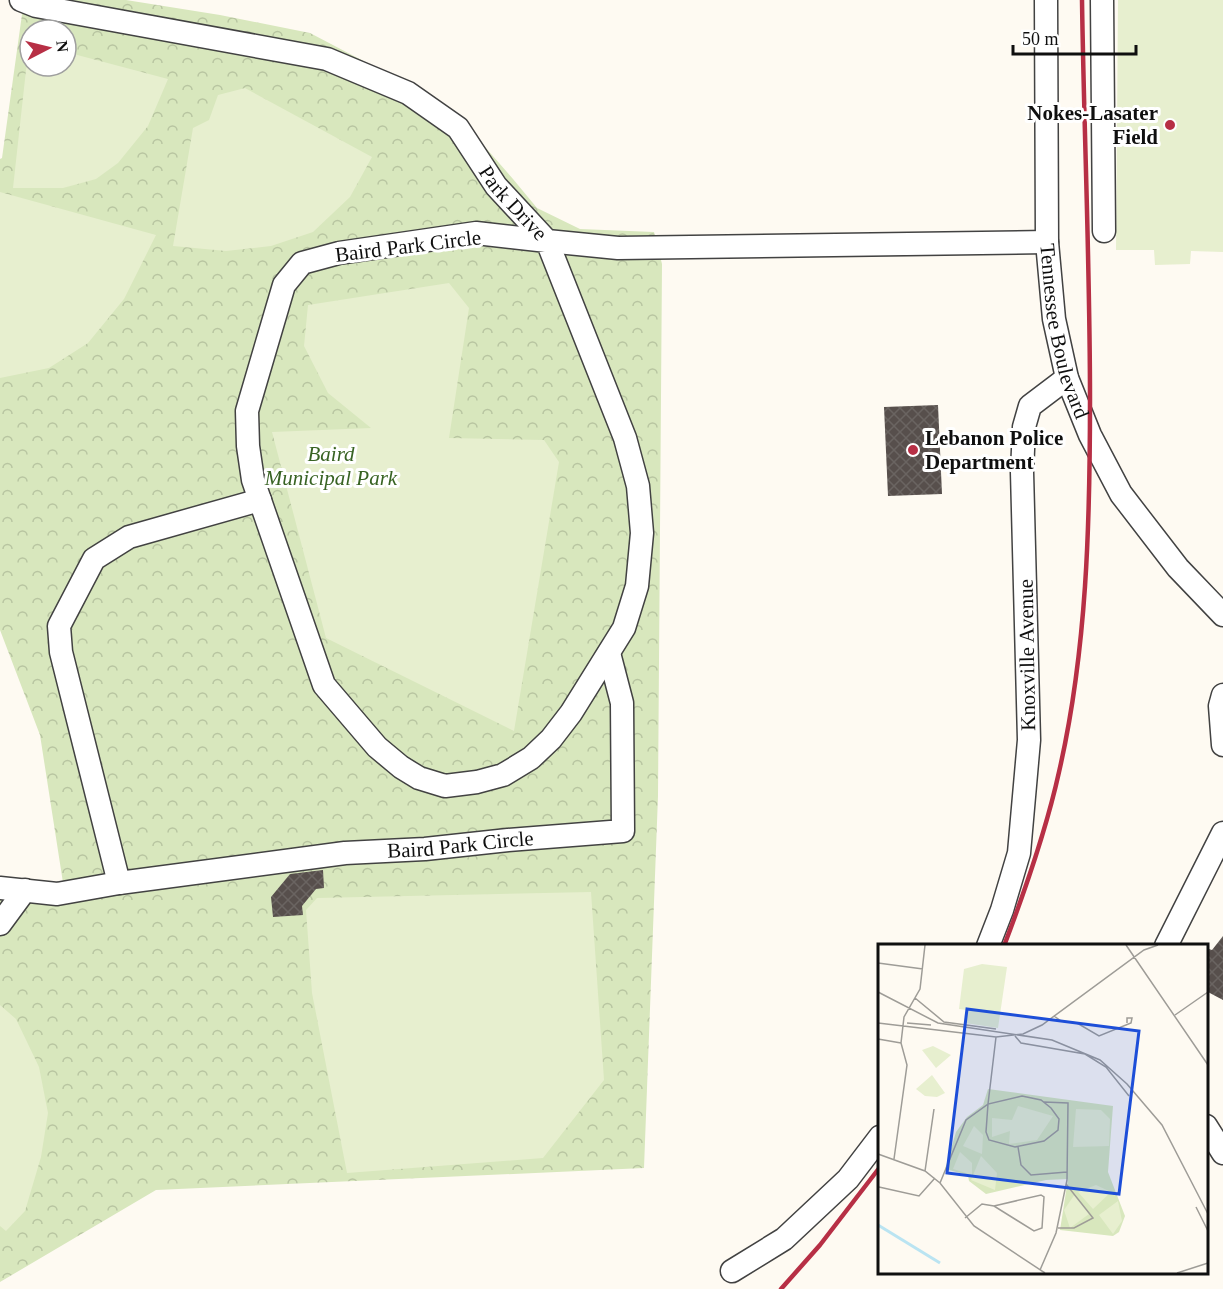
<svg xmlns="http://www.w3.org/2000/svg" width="1223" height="1289" viewBox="0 0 1223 1289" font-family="'Times New Roman',serif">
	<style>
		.park { fill: url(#park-crowns); fill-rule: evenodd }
		.pitch { fill: #e7efcf }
		.building { fill: url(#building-cross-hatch) }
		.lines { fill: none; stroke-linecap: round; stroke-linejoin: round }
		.minor-casing { stroke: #424242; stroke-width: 25 }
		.minor { stroke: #fff; stroke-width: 22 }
		.rail { stroke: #b72f45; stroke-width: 4.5 }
		.poi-dot { fill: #b72f45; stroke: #fff; stroke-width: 2 }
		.labels { text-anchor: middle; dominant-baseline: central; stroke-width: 6; stroke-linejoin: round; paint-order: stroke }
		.poi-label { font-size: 21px; font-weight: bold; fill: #0f0f0f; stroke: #fff; text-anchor: end }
		.street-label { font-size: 21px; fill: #0f0f0f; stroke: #fff }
		.park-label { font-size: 21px; font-style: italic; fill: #386323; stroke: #fff }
		.inset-river { fill: none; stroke: #bae4f2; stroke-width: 3 }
		.inset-road { fill: none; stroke: #9e9c97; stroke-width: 1.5 }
		.view { fill: #1d4ed8; fill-opacity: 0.15; stroke: #1d4ed8; stroke-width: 3 }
		.inset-edge { fill: none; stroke: #0f0f0f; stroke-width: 3 }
	</style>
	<defs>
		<pattern id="park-crowns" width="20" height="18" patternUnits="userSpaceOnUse" patternTransform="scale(1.5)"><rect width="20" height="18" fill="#d8e7bd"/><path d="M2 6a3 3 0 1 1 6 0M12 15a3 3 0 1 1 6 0" fill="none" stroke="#b8c5a1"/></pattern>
		<pattern id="building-cross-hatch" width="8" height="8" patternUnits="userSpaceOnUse" patternTransform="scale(1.5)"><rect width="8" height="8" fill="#574f4c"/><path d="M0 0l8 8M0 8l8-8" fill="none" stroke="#6a6461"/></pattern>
	</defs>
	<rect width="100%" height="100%" fill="#fefaf2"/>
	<path class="park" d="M24 0H126L220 15 310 33 434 98 478 139 513 179 537 208 580 229 654 232 662 264 658 796 644 1168 156 1190 0 1282V896L66 902 40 735 0 630V159L2 158ZM30 30H66V66H30Z"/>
	<path class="pitch" d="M1118 0H1223V252L1191 251 1190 264 1155 265 1154 250H1116Z
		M30 49V66H66V52L168 79 148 126 118 163 96 179 63 188H13L28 52Z
		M245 88 372 157 350 197 313 232 271 246 226 251 173 246 193 128 209 120 218 95Z
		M0 192 156 235 124 299 88 343 49 368 0 378Z
		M449 283 469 308 449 438 544 440 559 462 514 731 326 638 272 432 371 428 328 393 304 346 308 305Z
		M591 892 604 1080 543 1158 347 1173 312 993 306 910 317 898Z
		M0 1005 16 1019 39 1067 48 1113 41 1157 25 1211 6 1231 0 1226Z"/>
	<path class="building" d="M938 405 942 494 888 496 884 407Z
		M323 870 324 888 316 889 302 906 303 915 273 917 271 897 290 874Z
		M1223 936V1000L1206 991V948L1212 950Z"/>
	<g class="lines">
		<defs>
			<g id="minor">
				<path id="s1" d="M21 0 36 6 327 59 408 93 458 128 496 186 547 241 618 248 1047 242"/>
				<path id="s2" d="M1046 0 1047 242 1054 319 1067 378 1090 435 1121 494 1178 568 1223 615"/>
				<path d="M1102 0 1104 231"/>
				<path d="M476 233 547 241 625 438 638 486 642 533 637 586 624 628 571 713 551 739 531 758 503 775 477 782 445 786 419 778 401 767 377 747 324 685 253 480 248 446 247 411 284 285 302 263 339 253Z"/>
				<path d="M1223 695 1220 706 1223 745"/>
				<path d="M119 883 61 652 59 626 94 559 129 537 260 500"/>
				<path id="s3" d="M0 888 57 894 119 883 345 853 425 849 508 840 623 831 622 703 609 653"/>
				<path d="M0 924 25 890"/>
				<path d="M988 946 1002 910 1019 853 1029 740 1022 472 1024 427 1030 406 1067 378"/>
				<path d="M1166 946 1223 833"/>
				<path d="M1206 1126 1223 1153"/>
				<path d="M732 1271 784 1239 848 1179 880 1137"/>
			</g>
		</defs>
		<use href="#minor" class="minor-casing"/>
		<use href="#minor" class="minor"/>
		<path class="rail" d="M1004 946C1026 888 1046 831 1059 772 1087 650 1090 523 1090 399 1090 266 1084 133 1082 0
			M781 1289 820 1245 880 1167"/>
	</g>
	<g class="poi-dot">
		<circle cx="1170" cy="125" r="6"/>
		<circle cx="913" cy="450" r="6"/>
	</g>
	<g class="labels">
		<g class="poi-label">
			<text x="1158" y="113">Nokes-Lasater<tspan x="1158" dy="24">Field</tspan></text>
			<text x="925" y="438" text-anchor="start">Lebanon Police<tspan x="925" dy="24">Department</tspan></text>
		</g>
		<g class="street-label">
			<text stroke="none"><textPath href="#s1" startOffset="554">Park Drive</textPath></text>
			<text transform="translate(408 246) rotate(-7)">Baird Park Circle</text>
			<text stroke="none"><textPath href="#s2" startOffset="333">Tennessee Boulevard</textPath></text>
			<text transform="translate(1027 655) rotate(-91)">Knoxville Avenue</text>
			<text stroke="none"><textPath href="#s3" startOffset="464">Baird Park Circle</textPath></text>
		</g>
		<g class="park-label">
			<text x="331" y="454">Baird<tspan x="331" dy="24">Municipal Park</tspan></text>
		</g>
	</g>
	<g transform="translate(878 944)">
		<rect width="330" height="330" fill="#fefaf2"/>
		<path d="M110 145 235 162 230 228 247 272 241 288 235 292 182 286 190 235 168 236 108 250 91 237 90 231 67 225 78 188 89 173 105 161Z" fill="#d8e7bd"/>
		<path d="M104 20 129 23 120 84 87 79 88 66 81 65 86 25ZM55 102 73 111 58 124 44 106ZM54 131 67 149 59 153 47 152 38 145ZM140 162 175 172 159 196 131 200 132 187 114 193V174L134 176ZM198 165 223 166 232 175 231 202 195 203ZM96 182 105 191 104 210 85 202ZM82 208 94 219V231L75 225ZM103 212 119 229 117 246 93 236ZM218 241 233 248 215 265 200 248ZM197 250 211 270 192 284 186 266ZM240 257 244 277 235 290 221 271Z" fill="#e7efcf"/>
		<path class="inset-river" d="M0 281 62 319"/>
		<path class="inset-road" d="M248 1 330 121M0 19 45 25M0 48 60 79 174 96 222 116 249 140 284 181 330 270M37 54 66 78 118 85M297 71 330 48M176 72 183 77 199 79 221 92 253 79 254 74H249V79M0 79 118 93 145 90 164 81 266 6 280 1M29 79 53 81M137 92 143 99 207 110 228 123 251 152M0 95 23 99M144 152 163 156 173 164 181 175 180 186 166 197 137 203 111 196 108 188 110 160ZM140 203 143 221 153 231 189 228M0 210 47 227 62 239 96 282 167 329M16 215 29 121 23 99 26 73 42 45 47 1M47 227 56 165M62 239 88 176 110 160 118 93M1 243 41 252 57 234M318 263 330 287M87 274 104 260 116 262 156 287 164 284 166 253 163 251 116 262M180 284H196L215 274 188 240M162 326 178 289 189 236 190 159 166 158M299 329 330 319"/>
		<path class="view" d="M89 65 261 87 241 250 69 229Z"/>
		<rect width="330" height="330" class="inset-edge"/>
	</g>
	<g transform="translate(48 48) rotate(83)"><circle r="28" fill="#ffffff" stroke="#9f9f9f" stroke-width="1.5"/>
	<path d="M0-4.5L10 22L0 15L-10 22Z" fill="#b72f45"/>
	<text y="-9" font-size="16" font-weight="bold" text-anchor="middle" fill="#0f0f0f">N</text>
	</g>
	<path d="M1013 45v9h123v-9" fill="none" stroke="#0f0f0f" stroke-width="3"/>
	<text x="1022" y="45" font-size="18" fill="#0f0f0f" stroke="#ffffff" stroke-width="4.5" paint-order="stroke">50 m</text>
</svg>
